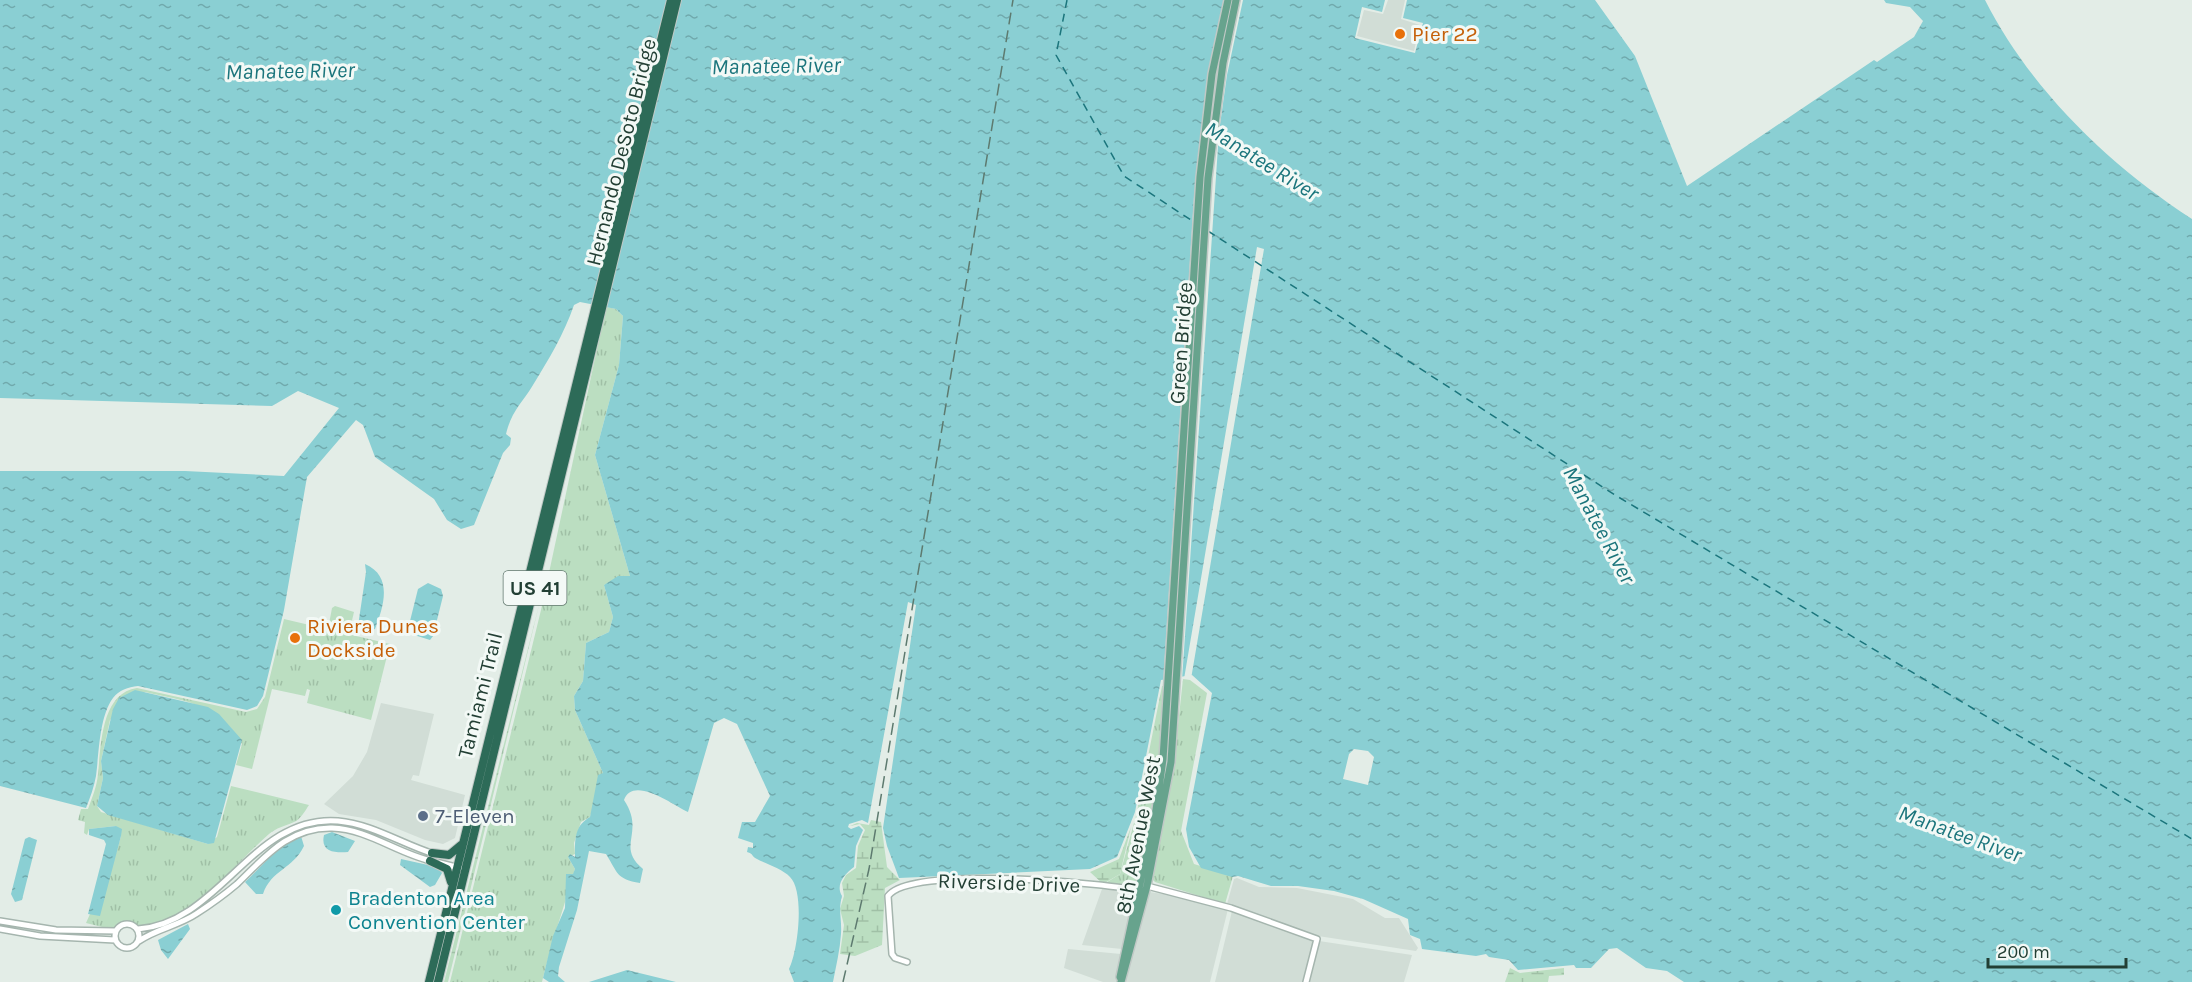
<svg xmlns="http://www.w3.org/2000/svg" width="2192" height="982" viewBox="0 0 2192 982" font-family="Karla,sans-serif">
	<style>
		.built { fill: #d1ddd6 }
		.grass { fill: url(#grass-tufts) }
		.wetland { fill: url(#wetland-marsh) }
		.pitch { fill: #bbdec1 }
		.water { fill: url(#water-ripples) }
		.pier { fill: #e3ede7 }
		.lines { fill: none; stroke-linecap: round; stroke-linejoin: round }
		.ferry { stroke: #1b757c; stroke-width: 1.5; stroke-dasharray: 8 6; stroke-linecap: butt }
		.minor-casing { stroke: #a5b5ae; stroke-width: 8 }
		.major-casing { stroke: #c1c9c6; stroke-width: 10 }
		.highway-casing { stroke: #c1c9c6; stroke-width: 10 }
		.minor { stroke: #fff; stroke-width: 5 }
		.major { stroke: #67a38d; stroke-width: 7 }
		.highway { stroke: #2d6b58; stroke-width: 8 }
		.rail { stroke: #5d7a6f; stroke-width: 1.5; stroke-dasharray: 12 6; stroke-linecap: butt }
		.food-dot { fill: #e8710a; stroke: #f3f9f6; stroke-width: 2 }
		.service-dot { fill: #5c6f8a; stroke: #f3f9f6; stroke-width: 2 }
		.culture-dot { fill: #0f9aa8; stroke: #f3f9f6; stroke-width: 2 }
		.labels { text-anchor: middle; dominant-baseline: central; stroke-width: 6; stroke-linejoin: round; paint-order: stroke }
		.shield { fill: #f3f9f6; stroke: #61776e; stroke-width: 1.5 }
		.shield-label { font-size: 20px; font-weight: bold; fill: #223f34 }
		.food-label { font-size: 21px; fill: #c56008; stroke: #f3f9f6; text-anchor: start }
		.street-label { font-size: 21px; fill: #223f34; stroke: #f3f9f6 }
		.service-label { font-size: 21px; fill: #4e5e75; stroke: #f3f9f6; text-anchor: start }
		.culture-label { font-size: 21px; fill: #0d838f; stroke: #f3f9f6; text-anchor: start }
		.water-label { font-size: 22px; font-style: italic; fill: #1b757c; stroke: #f3f9f6 }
	</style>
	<defs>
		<pattern id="grass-tufts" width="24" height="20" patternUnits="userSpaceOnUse" patternTransform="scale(1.5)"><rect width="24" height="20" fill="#bbdec1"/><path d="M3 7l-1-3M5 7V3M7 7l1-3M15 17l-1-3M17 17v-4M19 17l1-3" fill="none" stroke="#a0c0a6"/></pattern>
		<pattern id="wetland-marsh" width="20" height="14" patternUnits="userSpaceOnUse" patternTransform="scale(1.5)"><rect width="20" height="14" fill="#bbdec1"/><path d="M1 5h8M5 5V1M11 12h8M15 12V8" fill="none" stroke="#a0c0a6"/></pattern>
		<pattern id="water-ripples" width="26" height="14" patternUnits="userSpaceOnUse" patternTransform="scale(1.5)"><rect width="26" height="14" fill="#8acfd3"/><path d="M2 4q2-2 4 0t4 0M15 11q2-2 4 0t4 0" fill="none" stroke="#70a9ac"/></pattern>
	</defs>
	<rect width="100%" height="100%" fill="#e3ede7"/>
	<path class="built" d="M1388 0H1405L1401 19 1420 25 1414 51 1357 36 1364 10 1383 14Z
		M381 703 434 714 419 776 413 775 411 780 465 795 455 838 443 844 425 840 376 820 339 814 324 804 353 776 367 752Z
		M1237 878 1259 887 1297 888 1353 899 1385 918H1399L1418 948 1416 951 1318 936 1227 904 1234 879Z
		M1102 889 1135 892 1122 949 1082 945Z
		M1149 892 1178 896 1228 909 1210 982H1124Z
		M1232 911 1314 940 1304 982H1215Z
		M1319 941 1412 955 1404 982H1309Z
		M1068 949 1121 954 1117 982H1103L1064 968Z"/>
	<path class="grass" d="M606 307 616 309 623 316 619 365 595 455 630 576 604 585 613 617 609 632 586 643 583 681 574 696 575 710 603 773 590 817 581 822 574 843 575 854 568 857 575 869C564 907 551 944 542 982H450L541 610Z
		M284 619 390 644 371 720 307 703 310 690 307 689 305 696 272 689 252 769 236 765 242 744C220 704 185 701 145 692L110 720 101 761 103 778 97 806 101 812 208 844 217 837 231 786 309 805C305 811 300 820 294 822 285 826 276 828 269 834 232 866 191 923 139 927 126 915 122 926 110 929L86 923 114 860 121 836 116 826 89 829 87 835 84 833 85 822 78 820 81 809H88C92 798 97 786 98 774 101 745 101 693 137 688L246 712 257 709 265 697Z
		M1183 679 1190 680 1207 693 1181 831 1194 864 1233 876 1225 904 1155 882 1151 878 1173 771Z
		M1162 686H1165C1161 755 1151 820 1136 887L1104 884 1120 874 1137 812Z"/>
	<path class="wetland" d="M540 601 448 982H444Z
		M871 820 881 822 887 867 900 880 885 888 882 945 855 956 840 954 844 925 840 909 844 896 842 883 846 875 856 868 858 846 865 830 860 824 850 826 857 823 869 825Z
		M1131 827 1120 874 1103 884 1090 872 1119 859Z
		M1510 968 1520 973 1564 968V975L1549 976 1548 982H1505Z"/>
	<path class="pitch" d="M335 606 354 612 349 633 328 629 332 608Z"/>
	<path class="water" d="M0 0H1385L1382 12 1362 7 1355 38 1415 53 1423 23 1403 18 1407 0H1595L1635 56 1687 186 1874 60 1877 62 1914 37 1923 21 1910 7 1886 3 1884 0H1985C2030 89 2109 165 2192 219V982H1684L1667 971 1646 968 1617 948 1609 949 1591 968H1576L1574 965 1518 970 1509 960 1489 957 1486 954 1476 956 1422 949 1420 939 1410 935 1408 919 1363 899 1334 891 1298 886H1271L1238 876 1232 877 1201 868 1189 847 1186 829 1212 693 1192 675 1161 680 1135 812 1117 857 1090 869 899 878 887 846 883 828 916 605 908 602 868 823 862 820 849 824 848 827 851 829 859 826 863 830 856 846 854 867C845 874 835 884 842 896 838 910 842 919 841 934 840 950 836 966 833 982H794L789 969C798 951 805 892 790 877 783 869 766 864 757 859 751 856 754 854 747 852L748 847 753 848V843L738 838 742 822H755L770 796 737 724 724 718 714 723 688 812C673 805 633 775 624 800 646 833 615 846 643 869L640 883C616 879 618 873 606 854L589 851 577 910 559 967 558 976 565 982H549L543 978 553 936 565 908 566 874H573L575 869 568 857 570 854 575 857C575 840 574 826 590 817L598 775 603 773 575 710 574 696 583 681 586 643 609 632 613 617 604 585 618 576H630L595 455 619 365 623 316 616 309 580 302 574 305C564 334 549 359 533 385 521 405 512 410 506 434L511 438 510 445 503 453 474 525 461 529 447 520 434 499 375 457 363 425 356 420 307 477 284 610 263 696 257 706 247 710 138 686C128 687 119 690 113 698 99 717 99 754 96 776 94 787 90 798 86 808L0 786V471H185L284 476 339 408 298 391 272 406 0 398Z
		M365 564C393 576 384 606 375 629L369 631 358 626 366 572Z
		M428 583 441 589 443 596 433 636 430 640 411 634 408 629 418 589Z
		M135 690 208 707 219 714 242 740 214 843 208 844 108 815 97 806 103 778 101 761 113 709 119 698Z
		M116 826 122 829 121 836 100 916 88 914 106 844 104 840 89 835V829Z
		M332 832 355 841 348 852C335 853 320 852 324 835Z
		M301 836 304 846C293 869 271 870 263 894H256L245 882C263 865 277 847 301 836Z
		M29 837 37 840 22 900 15 902 11 894 25 839Z
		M401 859 437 867 442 873 435 885 430 887 400 865Z
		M188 924 190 929 168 959 161 950 158 940Z
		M627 970 676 982H589Z"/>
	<path class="pier" d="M1224 0H1243L1227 75 1219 132 1182 680 1164 682 1163 685 1194 197 1207 84Z
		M1257 247 1264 249 1191 679H1184Z
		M1354 749 1368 751 1374 757 1368 785 1343 779 1349 754Z"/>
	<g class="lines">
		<path class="ferry" d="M1067 0 1056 55 1124 176 1194 222
			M1208 231 1615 495 2192 839"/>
		<defs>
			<path id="minor" d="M440 863 460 868
				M1147 886 1231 908 1317 939 1306 982
				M0 921 56 930 116 931
				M115 936a12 12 0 1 1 24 0a12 12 0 1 1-24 0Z
				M0 929 40 936 115 940
				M138 929C220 923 253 814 338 821 372 824 402 844 434 854
				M139 941C156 929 178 926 196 914 210 905 224 895 237 884 265 857 289 827 332 828 367 829 397 853 431 861
				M907 962 895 958 892 954 888 896C910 865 1098 883 1138 890"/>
			<path id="major" d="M1120 977 1156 810 1163 759 1200 177 1212 74 1228 0
				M1121 982 1147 886 1171 762 1208 178 1223 63 1236 0"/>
			<path id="highway" d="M432 853 449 855 461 845
				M430 861 447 869 451 882
				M429 982 671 0
				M438 982 677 0"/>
		</defs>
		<use href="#minor" class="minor-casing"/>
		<use href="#major" class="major-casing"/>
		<use href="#highway" class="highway-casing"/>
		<use href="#minor" class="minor"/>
		<use href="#major" class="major"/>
		<use href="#highway" class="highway"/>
		<path class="rail" d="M843 982 869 869 1013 0"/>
	</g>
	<g class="food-dot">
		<circle cx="1400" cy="34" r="6"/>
		<circle cx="295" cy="638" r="6"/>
	</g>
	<circle class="service-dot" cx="423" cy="816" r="6"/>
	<circle class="culture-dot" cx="336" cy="910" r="6"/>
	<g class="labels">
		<rect class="shield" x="503.5" y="571" width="63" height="34" rx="4.5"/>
		<g class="shield-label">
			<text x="535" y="588">US 41</text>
		</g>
		<g class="food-label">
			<text x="1412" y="34">Pier 22</text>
			<text x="307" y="626">Riviera Dunes<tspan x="307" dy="24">Dockside</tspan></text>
		</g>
		<g class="street-label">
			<text transform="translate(621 152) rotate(-76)">Hernando DeSoto Bridge</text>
			<text transform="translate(1181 343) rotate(-86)">Green Bridge</text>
			<text transform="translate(480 695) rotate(-76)">Tamiami Trail</text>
			<text transform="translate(1138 835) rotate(-79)">8th Avenue West</text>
			<text transform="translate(1009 883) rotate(2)">Riverside Drive</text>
		</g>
		<g class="service-label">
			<text x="435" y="816">7-Eleven</text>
		</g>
		<g class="culture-label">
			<text x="348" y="898">Bradenton Area<tspan x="348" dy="24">Convention Center</tspan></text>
		</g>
		<g class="water-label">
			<text transform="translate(776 66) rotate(-1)">Manatee River</text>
			<text transform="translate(290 71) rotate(-1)">Manatee River</text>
			<text transform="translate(1262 161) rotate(32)">Manatee River</text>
			<text transform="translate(1599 525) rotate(62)">Manatee River</text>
			<text transform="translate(1960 834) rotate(20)">Manatee River</text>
		</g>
	</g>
	<path d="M1988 958v9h138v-9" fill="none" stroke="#223f34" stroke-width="3"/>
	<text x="1997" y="958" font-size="18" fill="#223f34" stroke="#f3f9f6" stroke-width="4.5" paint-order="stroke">200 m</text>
</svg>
